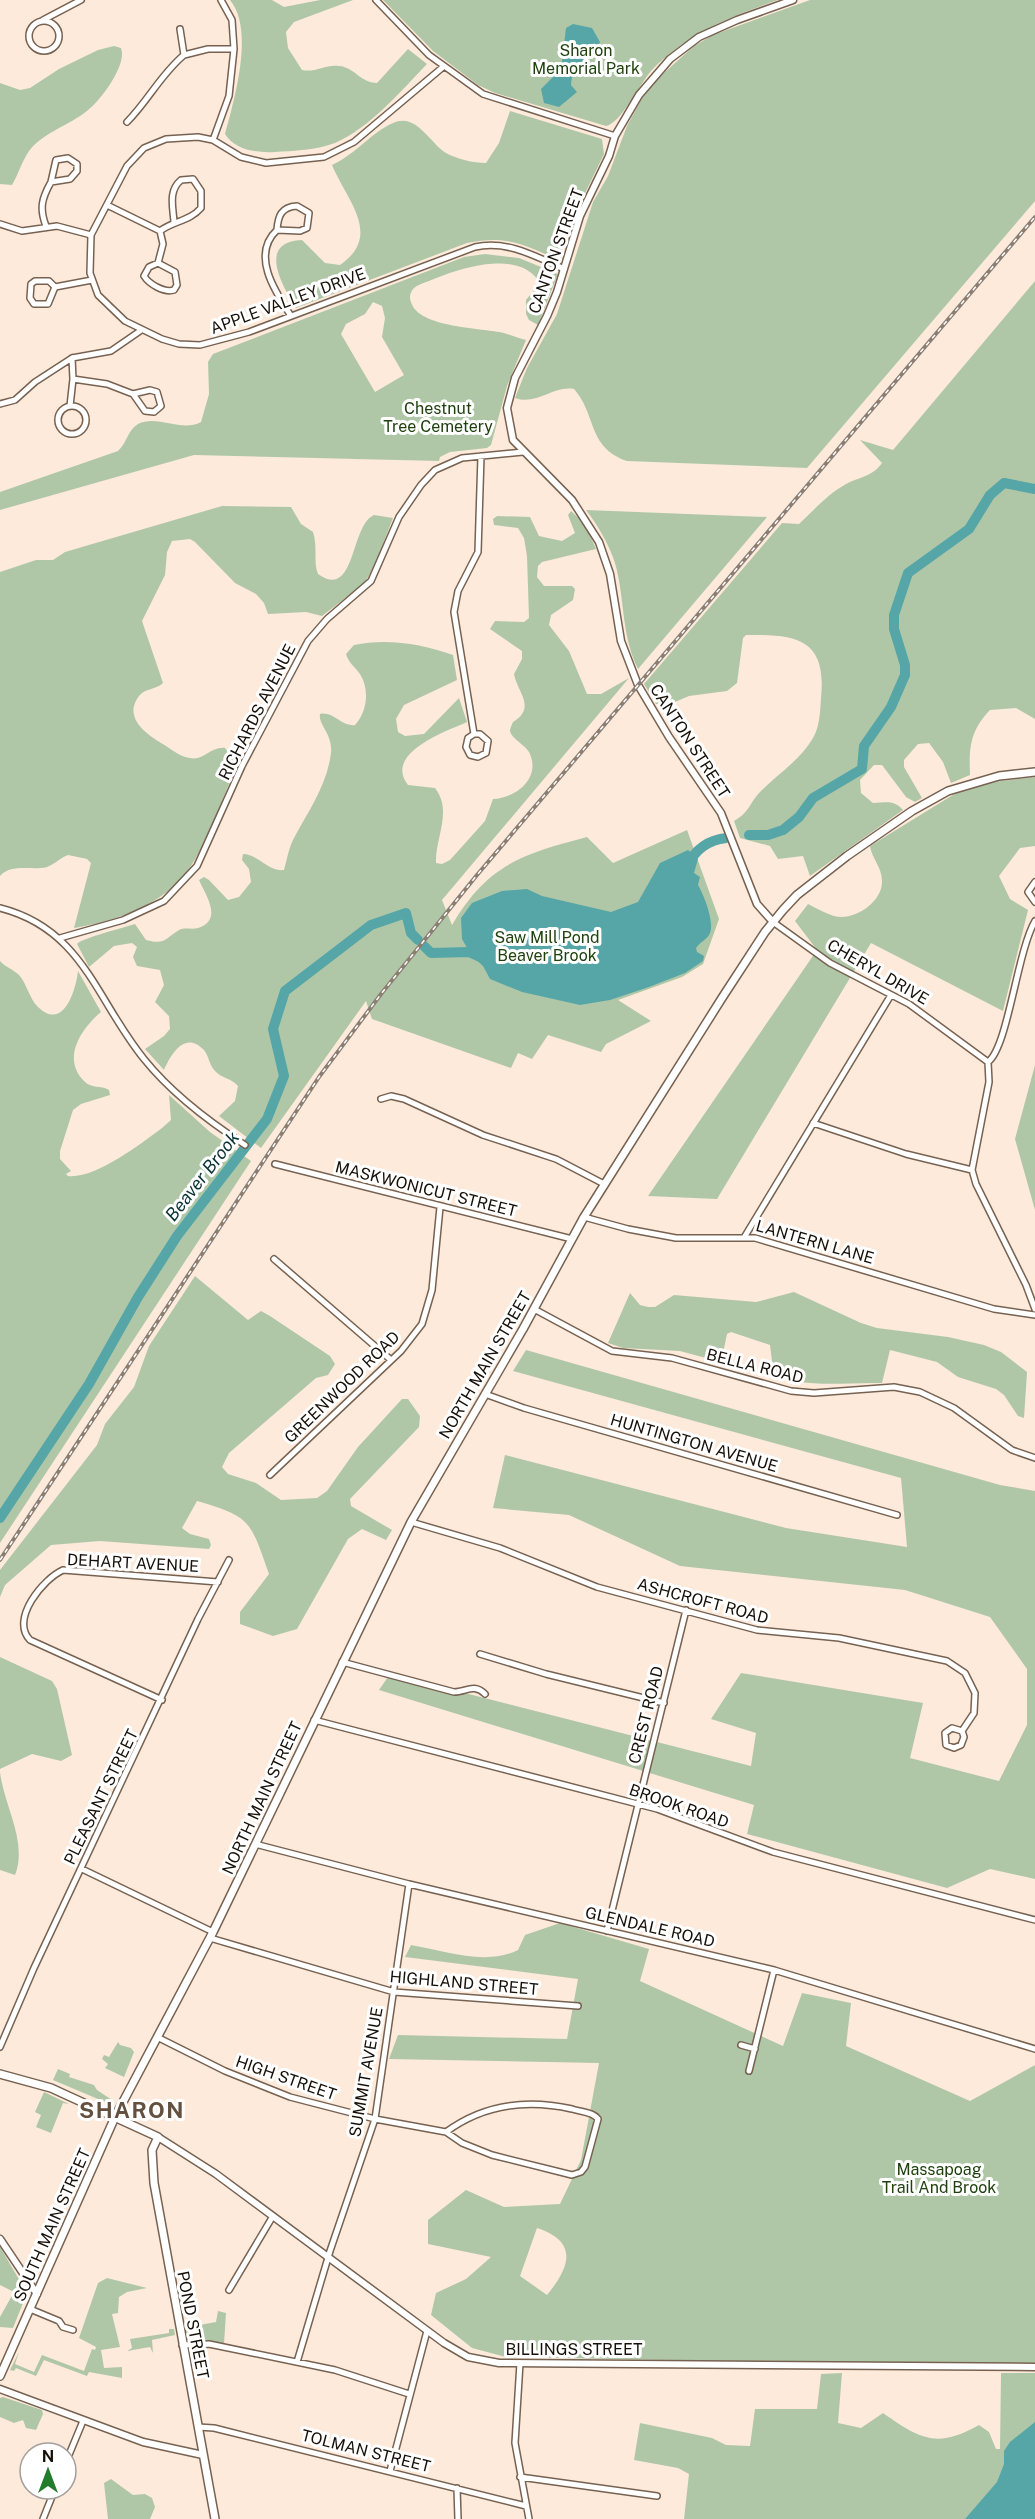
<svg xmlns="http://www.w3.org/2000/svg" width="1035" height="2519" viewBox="0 0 1035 2519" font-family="'Public Sans',sans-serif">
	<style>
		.green { fill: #b0c7a7; fill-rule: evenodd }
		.water { fill: #56a6a8 }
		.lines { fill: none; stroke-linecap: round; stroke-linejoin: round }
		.river { stroke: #56a6a8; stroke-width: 10 }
		.minor-casing { stroke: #776251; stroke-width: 8 }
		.tertiary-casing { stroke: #776251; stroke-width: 9 }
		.secondary-casing { stroke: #776251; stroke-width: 10 }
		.minor { stroke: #fff; stroke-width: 5 }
		.tertiary { stroke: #fff; stroke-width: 6 }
		.secondary { stroke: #fff; stroke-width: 7 }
		.rail-casing { stroke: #8b7e73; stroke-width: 4 }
		.rail { stroke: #fff; stroke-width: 1.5; stroke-dasharray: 4.5; stroke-linecap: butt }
		.labels { text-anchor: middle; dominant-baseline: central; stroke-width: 6; stroke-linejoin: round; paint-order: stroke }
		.park-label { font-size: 16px; fill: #1f410e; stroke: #fff }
		.street-label { font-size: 16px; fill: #171009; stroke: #fff }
		.water-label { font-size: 18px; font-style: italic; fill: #0c3435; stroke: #fff }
		.district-label { font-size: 22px; font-weight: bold; letter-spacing: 1.5px; fill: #64503f; stroke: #fff }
	</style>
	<rect width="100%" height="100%" fill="#fdeadb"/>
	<path class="green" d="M230 0H272L284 7 320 0H353L294 22 286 32 288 48 302 70C315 73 326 64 339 66 354 67 361 83 377 83L408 49 427 64C400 92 371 127 335 143 317 150 293 151 275 152 256 153 235 150 225 134 234 100 255 30 230 0Z
		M383 0H778C730 17 687 33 651 71 640 84 620 124 606 126L495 93 478 85 433 51Z
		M810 0H1035V201L807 468 627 461C587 447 597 415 574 389 553 385 537 406 515 398L527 368 557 314 593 202 608 176 627 126 641 100 656 80 694 46 713 35Z
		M114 46 121 48C128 65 98 105 83 114 66 126 42 134 29 151 22 161 18 175 12 185L0 184V83L20 90 30 88 59 69 98 50Z
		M510 111 602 139 604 154 574 216 557 259C521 244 507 235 467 243L296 308C283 287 256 242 302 240L325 263 340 265C383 235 347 201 332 165 356 154 372 132 393 123 416 112 430 143 446 153 457 159 473 163 486 163L499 143Z
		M485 254 519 258 558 274 538 325 529 320 526 314V300L538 285V280C516 250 461 268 434 279 427 282 418 284 413 289 410 293 409 298 411 302 418 328 483 328 504 333 511 335 518 338 526 340L507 386 491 445 487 448 450 452 440 457 439 461 194 455 0 510V492L118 451C127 443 127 431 138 424 158 414 181 433 201 422L209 394 208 362 213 354 464 257ZM373 302 382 306 385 318 382 337 404 375 375 392 341 334 346 324 365 314Z
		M1035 281V719L1016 708 990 710C970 731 969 747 970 775L951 783 943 762 929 743 918 744 904 760V767L922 798 915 802 906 797 882 765H874L860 780 861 793 873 803C886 803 893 799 903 810L810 876 803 856 778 859 770 846 740 838 734 821C750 812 749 803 761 791 778 774 801 759 813 738 820 726 820 711 821 698 827 639 797 634 746 635L743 638 737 683 727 691 689 696 668 705 656 704 644 684 782 523 799 524C814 510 828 494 846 484 860 477 873 476 882 463L860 440 893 450Z
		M222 506 291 507 301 524 313 532C318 547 313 562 318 574 356 601 350 525 374 515L393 518 376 562 365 583 322 616 306 612 268 614 264 603 256 594 235 583 195 542 190 539 172 541 167 552 165 575 142 621 163 683C156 690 145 688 139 696 123 717 145 733 161 743 170 748 180 757 190 758 204 761 211 746 225 748L237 765C221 800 206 850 182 878 156 907 112 922 74 928L91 863 87 859 68 855C60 858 55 864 47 867 32 871 12 863 0 876V572L36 560H53L65 552Z
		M586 510 767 517 638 669C621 635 625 598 615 563 609 544 598 526 586 510Z
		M571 511 585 524 596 549 542 562 538 566 537 577 544 586H572L575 589 573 600 551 615 549 625 569 651 587 694H601L629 678 442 900 452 925C488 864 523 854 587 837L613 863 687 830 719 919 703 964 682 977 618 1000 651 1021 606 1044 601 1052 548 1035 532 1059 518 1053 511 1068 372 1019 366 1001 261 1148 219 1116 235 1101 238 1086C231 1078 221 1078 215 1071 209 1065 209 1056 204 1050 185 1030 171 1054 164 1070L145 1049 164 1036 170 1029 169 1016 155 1002 164 985 160 970 137 966 133 957 137 947 132 943 114 946 89 967 77 944C82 938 123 928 135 924L146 940C166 945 164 939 179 930 185 927 192 930 198 928 224 920 205 894 199 880L204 877 209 880 228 900 239 897 251 882 249 869 242 860 243 854C258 854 268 872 284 870 287 859 289 847 294 838 309 810 327 785 331 753 333 734 318 725 320 714 334 711 341 727 355 725 367 712 370 690 360 674 355 667 348 662 346 654L354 645C387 638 422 644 453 655L457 680 404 705 396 719 398 732 405 736 424 734 459 698 467 722C447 731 383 753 408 785L435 788C453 811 435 838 436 863L442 864 450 860 485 821 493 799C516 798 542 778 529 752 525 745 511 738 510 731 510 729 512 724 513 722 537 707 517 692 514 674L522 659V651L490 629 495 621 524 622 529 618 527 556 524 538 518 528 494 525 493 519 497 516 530 517 539 536 562 541 575 533 568 515Z
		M1035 777V846L1020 848 999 876 1010 899 1028 910 1003 1011 871 943 717 1199 648 1196 817 950 795 921 808 904C816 908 825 913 834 916 853 922 883 902 882 881 882 867 872 859 870 846L969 785Z
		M0 961C5 967 13 969 19 975 27 984 29 998 38 1007 64 1032 76 989 78 971L101 1012C82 1028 61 1058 84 1081 91 1089 101 1085 109 1090L110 1095 81 1104 73 1110 60 1151V1159L71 1171 66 1174 68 1176C95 1179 139 1145 162 1128L171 1120 169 1095 210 1132 251 1161 0 1543Z
		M1035 1065V1210L1015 1139Z
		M195 1276 248 1320 261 1311 270 1316 330 1356 335 1364 328 1375 316 1378 229 1453 222 1467 228 1474 256 1483 281 1500 317 1498 327 1491 358 1447 402 1399H408L420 1416 419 1427 350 1499 351 1506 392 1530 386 1540 362 1529 348 1539 297 1629 273 1636 240 1624V1612L269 1574C250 1521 252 1517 197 1501L182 1528 190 1534 209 1539 211 1545 209 1549 100 1541 51 1545 5 1585 0 1597V1570L97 1445 105 1424 134 1387 149 1346Z
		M794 1292 861 1323 877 1328 948 1337 984 1345 1001 1352 1027 1372 1024 1418 1018 1416 1004 1395 996 1389 958 1377 937 1362 890 1350 882 1383C847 1382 813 1388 779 1377L772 1361 770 1345 731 1332 727 1334 722 1358 717 1361 680 1351 623 1348 608 1343 630 1293 640 1305 648 1307H655L674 1295 756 1302Z
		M526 1350 1000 1485 1035 1491V1879L990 1869 947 1888 747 1834 754 1805 379 1690 390 1674 751 1766 756 1733 711 1719 741 1673 923 1703 910 1758 999 1781 1027 1725V1669L990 1617 905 1590 680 1566 569 1515 493 1508 505 1455 786 1528 907 1547 901 1478 513 1371Z
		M0 1657 52 1681 57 1689 72 1755 61 1761 32 1754 0 1769Z
		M0 1772C4 1806 28 1842 15 1875L0 1870Z
		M560 1923 649 1949 640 1981 783 2046 802 1993 851 2003 846 2046 970 2101 1035 2065V2367L506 2357 472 2348 431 2315 436 2293 466 2279 491 2257 428 2244V2220L466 2190 504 2207 560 2204 581 2160 599 2063 389 2059 398 2035 567 2039 578 1979 405 1957 411 1945C445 1951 486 1966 518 1950L525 1935ZM537 2228C579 2242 570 2267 547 2295L520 2276Z
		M118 2042 120 2045 131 2048 134 2052 124 2077 105 2068 108 2064 102 2059 104 2055 109 2057Z
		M58 2069 70 2074 69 2077 94 2085 97 2090 112 2100 105 2102 53 2080Z
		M44 2092 69 2104 63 2103 51 2133 36 2127 41 2115 35 2112Z
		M0 2247 27 2293 13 2328 0 2327V2317L14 2292 0 2285Z
		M107 2278 147 2288 127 2292 119 2297 118 2313 112 2314 120 2347 101 2350 104 2368 122 2367V2378L89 2372 87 2376 44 2360 36 2376 16 2368 14 2371 10 2370 19 2352 15 2364 34 2372 42 2355 84 2371 92 2349 95 2350 96 2347 79 2338 98 2283Z
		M218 2311 226 2313 224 2344 186 2335 184 2324 194 2326 216 2322Z
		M169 2329H174L175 2335 152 2340 153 2353 150 2347 127 2351 132 2348 130 2339 169 2333Z
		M842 2373 838 2423 861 2428 883 2413C920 2439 937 2449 979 2425L989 2432 996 2449H1000L1001 2373H1035V2519H684L689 2474 678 2468 634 2460 640 2423 712 2438 726 2445 750 2446 755 2409H817L821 2374Z
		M3 2397 42 2410 43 2414 36 2430 26 2428 23 2420 14 2423 0 2417V2398Z
		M111 2479 133 2495 145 2494 152 2498 155 2507 150 2519H108L104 2483Z"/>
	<path class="water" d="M573 24 592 28 600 42C592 60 573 59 571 85L577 92 559 107 544 103 541 89 561 69 566 28Z
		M688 850 698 859 694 873 700 877 698 885C704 895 716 925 709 935 706 940 700 942 696 948L697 952 704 956 703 961 685 973 649 987 610 1000 580 1005 522 992 490 979 483 966 471 955 462 939 461 918 472 903 502 891 527 889 542 896 611 912 638 902 660 863Z
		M1035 2422V2519H965L997 2482 1004 2464V2451L1010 2442Z"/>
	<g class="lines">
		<path class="river" d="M749 835H768L783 830 799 817 813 798 862 769 864 746 891 707 905 675V665L894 629V615L908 573 969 529 990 495 1004 483 1035 489
			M687 866C695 850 708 840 726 838
			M424 946 431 953 469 952 480 957
			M0 1518 89 1384 138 1297 177 1236 267 1119 284 1076 273 1029 285 991 371 925 406 913 411 933 418 940"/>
		<defs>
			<path id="minor" d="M376 0 429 55 483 94 615 136
				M43 20 81 0
				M29 36a15 15 0 1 1 30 0a15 15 0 1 1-30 0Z
				M184 55 208 49H234L232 20 221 0
				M443 67 354 142 324 157 266 163 241 157 213 140 198 137 166 139 144 148 127 166 91 235 90 273 98 295 125 321 162 339 179 344 200 345 249 332 475 247C507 240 535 256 564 269
				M127 122C148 101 161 74 184 55L180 29
				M213 140 229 96 234 49
				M107 205 160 231 163 244 158 263 149 267 144 276C149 284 164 293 174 290L177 285 175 272 158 263
				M0 224 22 231 57 226 91 235
				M46 226C39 208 42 198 51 182L70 179 77 171V164L68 158 56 160 51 182
				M277 230C278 216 281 207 297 206L309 213 307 228 300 231 277 230C250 255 276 293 291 316
				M160 231C173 221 190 221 201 208V191L193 179 181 180C168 191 173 207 174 222
				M55 287 49 281H35L31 284 30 298 34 304H48L55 287 92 280
				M72 358 111 351 140 331
				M0 404 15 400 35 382 72 358 73 379
				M70 406 73 379 107 384 133 394 150 390 157 392 161 406 154 412 145 411 133 394
				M58 420a14 14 0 1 1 28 0a14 14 0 1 1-28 0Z
				M474 734H480L488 741 486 753 478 757 470 755 466 747 468 738 474 734 454 612 458 591 478 552 481 456
				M1035 882 1028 892 1035 902
				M0 908C83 929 96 1000 144 1059 172 1094 208 1121 245 1145
				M773 922 830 963 909 1004 988 1062 989 1082 972 1170 976 1184 1026 1285 1035 1309
				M60 938 123 920 164 901 197 866 242 766 308 641 327 619 371 581 399 517 421 485 435 470 462 458 523 452
				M988 1062C1008 1047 1017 952 1035 921
				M381 1099 391 1096 404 1099 483 1135 556 1159 604 1184
				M813 1123 906 1154 972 1170
				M275 1164 572 1239
				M584 1217 628 1229 676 1238H755L994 1309 1035 1315
				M745 1236 891 995
				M274 1259 391 1360
				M534 1309 612 1351 672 1358 791 1391 814 1393 894 1387 920 1392 954 1408 1012 1450 1035 1458
				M485 1394 524 1408 897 1515
				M270 1475 401 1351 422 1324 432 1290 440 1207
				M411 1522 500 1548 597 1587 757 1630 839 1638 947 1661 965 1673 975 1693 974 1713 962 1731 952 1728 945 1733 946 1745 954 1748 961 1745 964 1737 962 1731
				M480 1654 546 1674 664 1703
				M342 1662 454 1692C466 1692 474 1683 485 1694
				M162 1700 30 1640C10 1619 43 1579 63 1570L218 1582
				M314 1720 657 1809 773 1852 1035 1920
				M255 1844 409 1884 774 1970 1035 2049
				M82 1869 213 1932
				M607 1931 686 1610
				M210 1938 394 1992 578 2006
				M157 2037 225 2071 290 2097 375 2119 446 2132 462 2143 492 2155 572 2175 581 2172 585 2167 598 2119C593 2112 581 2112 572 2109 527 2099 484 2104 446 2132
				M741 2045 755 2049
				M0 2047 34 1968 198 1619 229 1560
				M749 2071 774 1970
				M229 2290 273 2216
				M30 2309 59 2321 63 2327 73 2330
				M182 2345 209 2344 335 2370 409 2394
				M297 2362 330 2251 375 2119 409 1884
				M520 2363 515 2443 529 2519
				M198 2427 214 2428 526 2506
				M66 2462 83 2421
				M390 2471 427 2331
				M520 2477 657 2496
				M457 2488 458 2519
				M43 2519 55 2489"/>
			<path id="tertiary" d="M773 922 757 904 721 813 669 737 638 685 621 641 610 574 599 542 572 500 513 440 507 408 515 378 547 316 557 292 580 216 609 156 615 136 639 95 670 59 699 37 737 20 793 0
				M158 2137 216 2174 444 2343 468 2357 499 2363 1035 2367
				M0 2239 37 2294
				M0 2389 143 2442 203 2455"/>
			<path id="secondary" d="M0 2074 51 2088 158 2137 152 2150 154 2183 215 2519
				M0 2376 115 2117 213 1932 411 1522 523 1329 584 1217 722 998 765 932 783 910 797 895 847 856 912 811 948 791 999 776 1035 772"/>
		</defs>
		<use href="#minor" class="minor-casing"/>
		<use href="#tertiary" class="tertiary-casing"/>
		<use href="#secondary" class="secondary-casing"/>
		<use href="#minor" class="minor"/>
		<use href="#tertiary" class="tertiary"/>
		<use href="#secondary" class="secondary"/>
		<defs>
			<path id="rail" d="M0 1560 319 1077 381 994 477 875 1035 217"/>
		</defs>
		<use href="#rail" class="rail-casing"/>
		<use href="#rail" class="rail"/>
	</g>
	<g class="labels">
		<g class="park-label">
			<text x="586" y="50">Sharon<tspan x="586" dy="18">Memorial Park</tspan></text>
			<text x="438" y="408">Chestnut<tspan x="438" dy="18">Tree Cemetery</tspan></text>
			<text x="547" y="937">Saw Mill Pond<tspan x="547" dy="18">Beaver Brook</tspan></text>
			<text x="939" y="2169">Massapoag<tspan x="939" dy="18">Trail And Brook</tspan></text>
		</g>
		<g class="street-label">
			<text transform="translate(556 251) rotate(-70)">CANTON STREET</text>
			<text transform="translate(288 301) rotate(-20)">APPLE VALLEY DRIVE</text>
			<text transform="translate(257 712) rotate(-63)">RICHARDS AVENUE</text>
			<text transform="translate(690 741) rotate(57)">CANTON STREET</text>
			<text transform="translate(878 972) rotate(30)">CHERYL DRIVE</text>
			<text transform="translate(426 1189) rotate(14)">MASKWONICUT STREET</text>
			<text transform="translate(815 1242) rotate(16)">LANTERN LANE</text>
			<text transform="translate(485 1365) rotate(-60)">NORTH MAIN STREET</text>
			<text transform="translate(755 1366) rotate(14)">BELLA ROAD</text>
			<text transform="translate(342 1387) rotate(-44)">GREENWOOD ROAD</text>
			<text transform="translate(694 1443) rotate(16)">HUNTINGTON AVENUE</text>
			<text transform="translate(133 1563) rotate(3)">DEHART AVENUE</text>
			<text transform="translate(703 1601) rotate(15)">ASHCROFT ROAD</text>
			<text transform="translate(646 1715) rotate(-76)">CREST ROAD</text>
			<text transform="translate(101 1797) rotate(-64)">PLEASANT STREET</text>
			<text transform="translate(262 1798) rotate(-65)">NORTH MAIN STREET</text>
			<text transform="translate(679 1806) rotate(19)">BROOK ROAD</text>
			<text transform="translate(650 1927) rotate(13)">GLENDALE ROAD</text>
			<text transform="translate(464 1983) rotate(5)">HIGHLAND STREET</text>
			<text transform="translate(366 2072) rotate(-80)">SUMMIT AVENUE</text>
			<text transform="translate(286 2078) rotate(19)">HIGH STREET</text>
			<text transform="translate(52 2225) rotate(-66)">SOUTH MAIN STREET</text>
			<text transform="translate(193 2325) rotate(79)">POND STREET</text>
			<text x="574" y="2349">BILLINGS STREET</text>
			<text transform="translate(366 2451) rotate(14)">TOLMAN STREET</text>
		</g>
		<g class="water-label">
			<text transform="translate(202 1176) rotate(-52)">Beaver Brook</text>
		</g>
		<g class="district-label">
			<text x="132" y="2110">SHARON</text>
		</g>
	</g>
	<g transform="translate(48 2471)"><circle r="28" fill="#ffffff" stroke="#a29f9d" stroke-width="1.5"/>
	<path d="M0-4.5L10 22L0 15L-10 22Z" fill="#227c2c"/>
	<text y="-9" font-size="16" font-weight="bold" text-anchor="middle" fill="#171009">N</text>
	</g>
</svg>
